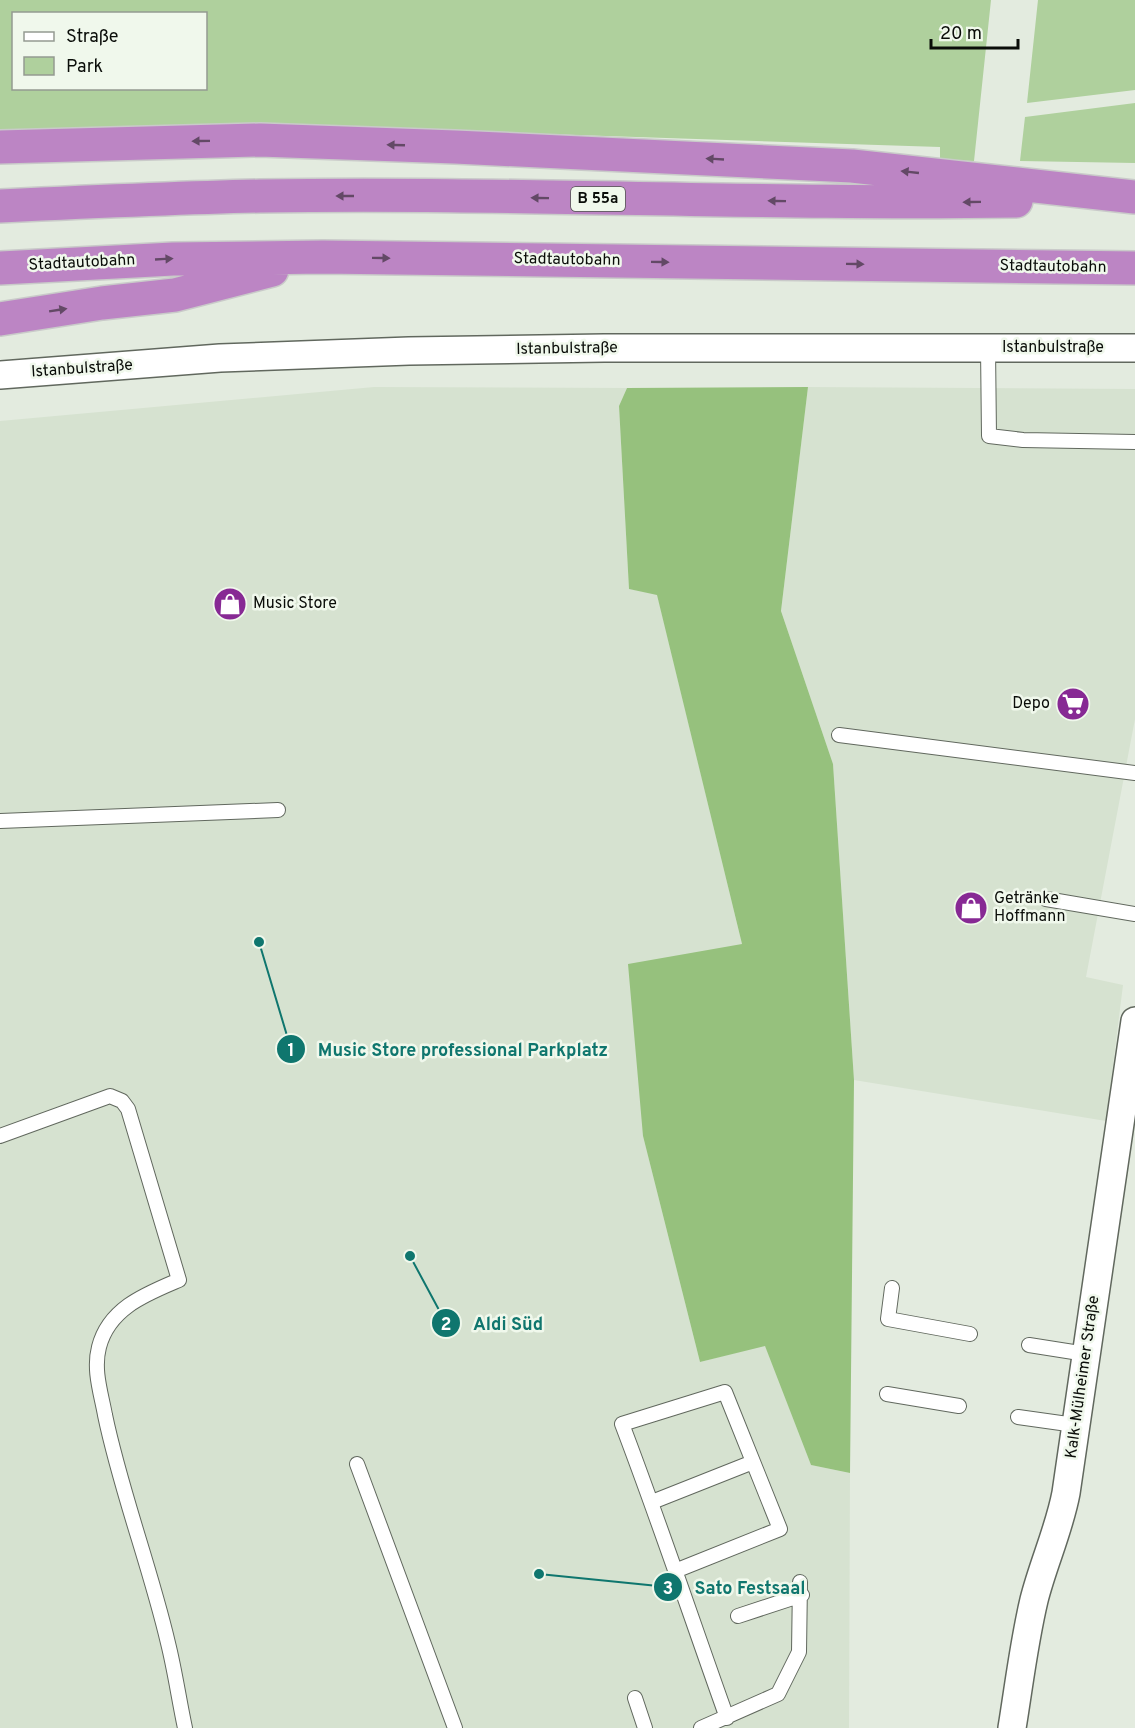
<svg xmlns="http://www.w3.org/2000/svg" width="1135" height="1728" viewBox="0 0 1135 1728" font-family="Overpass,sans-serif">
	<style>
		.built { fill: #d6e2d0 }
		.green { fill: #afd09d; fill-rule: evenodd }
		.forest { fill: #96c17d }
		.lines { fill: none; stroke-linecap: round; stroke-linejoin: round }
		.lane-casing { stroke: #61685e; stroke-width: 16 }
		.street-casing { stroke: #61685e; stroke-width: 30 }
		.highway-casing { stroke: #c9cac9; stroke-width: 36 }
		.lane { stroke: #fff; stroke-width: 14 }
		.street { stroke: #fff; stroke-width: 27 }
		.highway { stroke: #bc85c4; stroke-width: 33 }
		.oneway { fill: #634966 }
		.labels { text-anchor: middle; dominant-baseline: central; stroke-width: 5; stroke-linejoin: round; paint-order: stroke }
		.shield { fill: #f0f8ec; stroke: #4f544d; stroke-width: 1.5 }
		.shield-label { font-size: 15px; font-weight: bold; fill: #0a0d09 }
		.street-label { font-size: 16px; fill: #0a0d09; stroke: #f0f8ec }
		.poi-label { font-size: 16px; fill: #0a0d09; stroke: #f0f8ec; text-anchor: start }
		.leader { fill: none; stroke: #0f766e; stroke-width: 2 }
		.callout-dot { fill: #0f766e; stroke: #f0f8ec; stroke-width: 2 }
		.mark-label { font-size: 18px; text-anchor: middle; font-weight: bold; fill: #fff }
		.callout-label { font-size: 18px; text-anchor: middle; font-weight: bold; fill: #0f766e; stroke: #f0f8ec; stroke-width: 5; stroke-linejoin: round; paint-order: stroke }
	</style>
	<rect width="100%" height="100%" fill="#e3ebdf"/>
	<path class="built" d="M374 387 627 388 619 406 629 589 657 594 742 944 643 1136 700 1362 765 1345 811 1465 850 1473 849 1728H0V421Z
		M808 387 1135 389V719L1086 977 1123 985 1106 1121 854 1080 833 764 781 611Z"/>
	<path class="green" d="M0 0H991L974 161 940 160V147L273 125 0 131ZM14 14H206V88H14Z
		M1038 0H1135V90L1027 103Z
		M1135 103V163L1020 161 1025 117Z"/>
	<path class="forest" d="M808 387 781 611 833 764 854 1080 850 1473 811 1465 765 1346 700 1362 643 1136 628 964 742 944 657 595 629 589 619 406 627 388Z"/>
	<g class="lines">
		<defs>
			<path id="lane" d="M988 348 989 436 1023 440 1135 442
				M839 735 1135 773
				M0 821 278 810
				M1046 899 1135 914
				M0 1136 110 1096 122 1101 128 1109 179 1280C146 1294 109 1308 99 1347 93 1370 101 1393 105 1415 121 1492 150 1566 168 1643 175 1671 179 1700 185 1728
				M892 1288 888 1319 970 1334
				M1029 1345 1086 1354
				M887 1394 959 1406
				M1018 1417 1075 1425
				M357 1464 455 1728
				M652 1502 753 1462
				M675 1571 780 1529 725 1392 622 1424C659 1521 692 1620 727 1718
				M738 1616 802 1595
				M635 1698 645 1728
				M701 1728 778 1694 799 1652 800 1582"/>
			<path id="street" d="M0 375 220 358 409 351 604 348H1135
				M1012 1728C1019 1685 1024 1642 1034 1600 1043 1564 1059 1530 1066 1493L1135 1021"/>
			<path id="highway" d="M0 147 260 140 455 147 852 166 1135 197
				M0 206C87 202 174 198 260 196 512 192 764 205 1016 201
				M0 268 173 259 323 257 1135 268
				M0 319 102 303 175 295 272 270"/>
		</defs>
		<use href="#lane" class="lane-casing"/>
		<use href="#street" class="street-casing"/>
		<use href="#highway" class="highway-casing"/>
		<use href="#lane" class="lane"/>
		<use href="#street" class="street"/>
		<use href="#highway" class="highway"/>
	</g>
	<defs><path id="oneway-solid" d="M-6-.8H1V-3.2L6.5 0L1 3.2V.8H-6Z" transform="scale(1.5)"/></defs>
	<g class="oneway">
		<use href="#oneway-solid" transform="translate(201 141) rotate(179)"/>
		<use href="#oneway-solid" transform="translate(396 145) rotate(-178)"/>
		<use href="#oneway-solid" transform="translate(715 159) rotate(-177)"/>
		<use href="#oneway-solid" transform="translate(910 172) rotate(-174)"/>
		<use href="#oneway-solid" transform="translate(345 196) rotate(-180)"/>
		<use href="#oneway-solid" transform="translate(540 198) rotate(-179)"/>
		<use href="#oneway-solid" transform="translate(777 201) rotate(-179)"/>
		<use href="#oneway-solid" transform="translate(972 202) rotate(179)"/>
		<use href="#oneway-solid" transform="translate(381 258) rotate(1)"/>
		<use href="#oneway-solid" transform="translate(164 259) rotate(-3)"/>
		<use href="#oneway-solid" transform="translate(660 262) rotate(1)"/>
		<use href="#oneway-solid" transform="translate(855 264) rotate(1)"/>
		<use href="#oneway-solid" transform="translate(58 310) rotate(-9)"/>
	</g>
	<defs>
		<symbol id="shop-disc" viewBox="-11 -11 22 22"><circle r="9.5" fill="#872994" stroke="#f0f8ec"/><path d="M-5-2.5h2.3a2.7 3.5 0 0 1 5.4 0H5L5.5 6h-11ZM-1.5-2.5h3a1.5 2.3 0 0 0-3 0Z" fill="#fff"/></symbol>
		<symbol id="supermarket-disc" viewBox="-11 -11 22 22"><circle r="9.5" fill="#872994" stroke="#f0f8ec"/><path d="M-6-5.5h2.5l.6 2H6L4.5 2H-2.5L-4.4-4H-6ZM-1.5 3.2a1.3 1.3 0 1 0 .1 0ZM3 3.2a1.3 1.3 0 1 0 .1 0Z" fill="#fff"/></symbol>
	</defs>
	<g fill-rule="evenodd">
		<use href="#shop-disc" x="211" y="585" width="38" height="38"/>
		<use href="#supermarket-disc" x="1054" y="685" width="38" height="38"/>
		<use href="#shop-disc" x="952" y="889" width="38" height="38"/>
	</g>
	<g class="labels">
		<rect class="shield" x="571" y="187" width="54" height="24" rx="4.5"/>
		<g class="shield-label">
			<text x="598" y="199">B 55a</text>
		</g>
		<g class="street-label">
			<text transform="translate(567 260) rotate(1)">Stadtautobahn</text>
			<text transform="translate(82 263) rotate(-3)">Stadtautobahn</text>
			<text transform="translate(1053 267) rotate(1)">Stadtautobahn</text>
			<text x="1053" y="348">Istanbulstraße</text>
			<text transform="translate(567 349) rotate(-1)">Istanbulstraße</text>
			<text transform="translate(82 369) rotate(-4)">Istanbulstraße</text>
			<text transform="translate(1083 1377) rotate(-82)">Kalk-Mülheimer Straße</text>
		</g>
		<g class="poi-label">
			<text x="253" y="604">Music Store</text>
			<text x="1050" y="704" text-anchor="end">Depo</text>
			<text x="994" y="899">Getränke<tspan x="994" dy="18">Hoffmann</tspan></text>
		</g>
	</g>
	<path class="leader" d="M259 942L291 1049M410 1256L446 1323M539 1574L668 1587"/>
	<g class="callout-dot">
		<circle cx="259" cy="942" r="6"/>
		<circle cx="410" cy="1256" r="6"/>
		<circle cx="539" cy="1574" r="6"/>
		<circle cx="291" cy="1049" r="15"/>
		<circle cx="446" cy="1323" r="15"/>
		<circle cx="668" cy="1587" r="15"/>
	</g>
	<g class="mark-label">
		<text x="291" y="1056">1</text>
		<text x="446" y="1330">2</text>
		<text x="668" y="1594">3</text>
	</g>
	<g class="callout-label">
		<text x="463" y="1056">Music Store professional Parkplatz</text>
		<text x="508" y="1330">Aldi Süd</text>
		<text x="750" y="1594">Sato Festsaal</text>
	</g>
	<rect x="12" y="12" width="195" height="78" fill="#f0f8ec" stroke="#949a91" stroke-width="1.5"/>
	<rect x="24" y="32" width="30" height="9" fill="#ffffff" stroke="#949a91" stroke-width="1.5"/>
	<text x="66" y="42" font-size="18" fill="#0a0d09">Straße</text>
	<rect x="24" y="57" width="30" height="18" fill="#afd09d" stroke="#949a91" stroke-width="1.5"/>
	<text x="66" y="72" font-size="18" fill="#0a0d09">Park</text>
	<path d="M931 39v9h87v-9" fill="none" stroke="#0a0d09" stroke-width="3"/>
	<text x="940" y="39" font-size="18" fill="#0a0d09" stroke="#f0f8ec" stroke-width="4.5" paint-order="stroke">20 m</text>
</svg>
